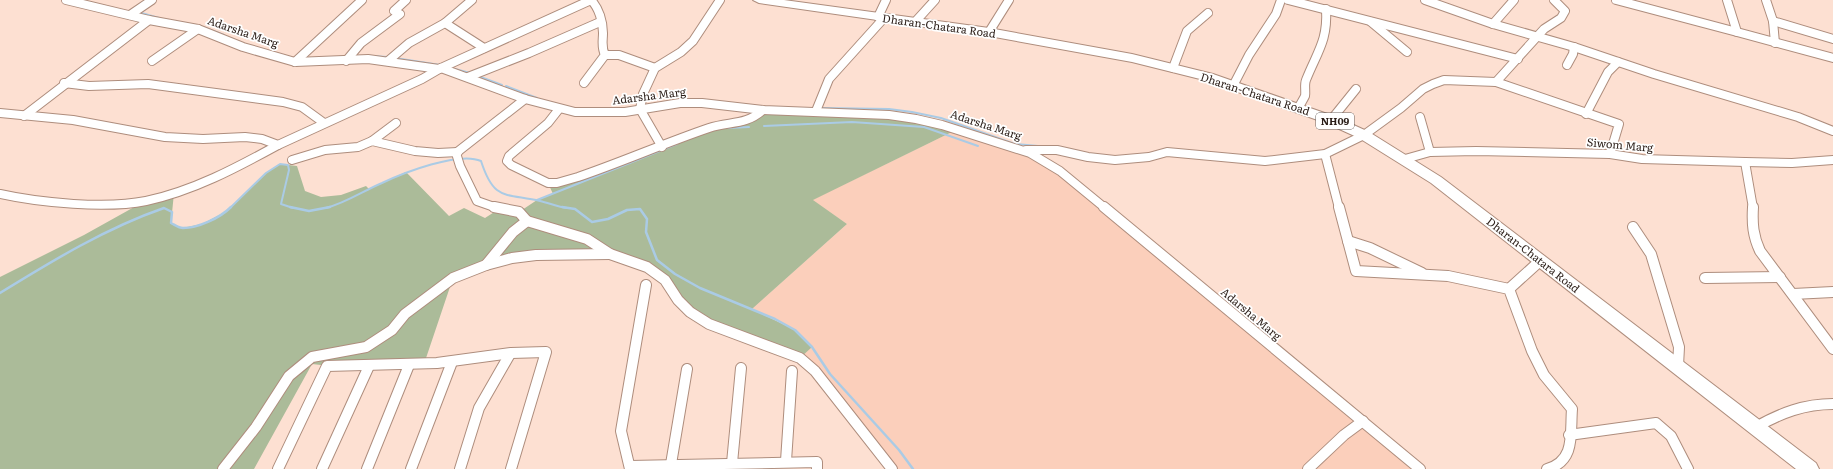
<svg xmlns="http://www.w3.org/2000/svg" width="1833" height="469" font-family="Literata,serif">
<style>
.built{fill:#fbcfbb}
.green{fill:#abbb99}
.lines{fill:none;stroke-linecap:round;stroke-linejoin:round}
.stream-far1{stroke:#aacbe5;stroke-width:2}
.stream{stroke:#aacbe5;stroke-width:2.5}
.street-far1-casing{stroke:#ae8d7d;stroke-width:10}
.street-casing{stroke:#ae8d7d;stroke-width:12}
.primary-casing{stroke:#ae8d7d;stroke-width:2}
.street-far1{stroke:#fff;stroke-width:8}
.street{stroke:#fff;stroke-width:10}
.primary{fill:#fff;fill-rule:evenodd}
.labels{text-anchor:middle;stroke-width:3.5;stroke-linejoin:round;paint-order:stroke}
.shield{fill:#fff;stroke:#69605c;stroke-width:1}
.shield-label{font-size:10px;font-weight:bold;fill:#291c16}
.street-label{font-size:11px;fill:#291c16;stroke:#fff}
</style>
<rect width="100%" height="100%" fill="#fde0d2"/>
<!-- built -->
<path class="built" d="M958 129 1045 161 1420 469H892L800 358 811 347 775 319 752 309 847 224 812 200Z"/>
<!-- green -->
<path class="green" d="M763 110 856 113 958 129 813 200 847 224 752 309 795 330 812 347 800 358 690 312 664 280 610 254 536 255 453 278 424 364 330 366 312 364 254 469H0V277L84 235 145 201 174 193 171 223 182 228 202 224 227 211 266 173 280 164 297 166 305 191 321 197 341 195 366 186 369 189 406 172 449 216 464 208 485 218 499 209 519 212 537 200 553 194 548 183H557Z"/>
<g class="lines">
<!-- stream-far1 -->
<g class="stream-far1">
<path d="M138 12 159 18"/>
<path d="M203 27 224 35"/>
<path d="M372 56 387 57"/>
<path d="M395 58 440 65"/>
<path d="M455 69 470 73"/>
<path d="M478 76 502 85"/>
<path d="M506 86 537 98"/>
<path d="M822 108 889 109 912 112 941 118 1015 144 1038 146"/>
<path d="M764 126 852 122 924 127 978 146"/>
<path d="M727 128 749 127"/>
<path d="M537 200 677 144"/>
<path d="M230 208 266 173 280 164 288 165 289 170 281 204 293 208"/>
<path d="M326 208C346 203 363 191 382 183 403 173 459 151 481 161 494 201 504 193 540 201 549 203 558 207 567 208"/>
</g>
<!-- stream -->
<g class="stream">
<path d="M290 207 309 211 330 207"/>
<path d="M562 207 575 209 592 222 608 219 627 210 640 209 647 219 646 232 657 260 675 274 700 288 775 319 795 330 812 347 830 374 899 450 913 469"/>
<path d="M0 293C52 261 106 228 164 208L172 212 171 223C175 225 179 228 183 228 198 228 220 218 231 207"/>
</g>
<!-- street-far1 casing -->
<g class="street-far1-casing">
<g id="street-far1">
<path d="M66 0 149 20 198 29 243 47 295 62 368 59 439 69"/>
<path d="M472 0 445 23 484 48"/>
<path d="M1288 0 1518 59"/>
<path d="M1425 0 1493 24 1574 47 1654 74 1798 117 1833 131"/>
<path d="M1616 0 1737 32"/>
<path d="M1727 0 1737 32 1833 58"/>
<path d="M1766 0 1773 21 1775 43"/>
<path d="M130 15 152 0"/>
<path d="M878 17 886 0"/>
<path d="M1773 21 1833 39"/>
<path d="M915 22 935 0"/>
<path d="M1371 22 1407 52"/>
<path d="M1493 24 1514 0"/>
<path d="M989 32 1009 0"/>
<path d="M605 55H619L655 68"/>
<path d="M152 61 198 29"/>
<path d="M346 61 361 43 400 14 394 11 406 0"/>
<path d="M388 61 409 43 445 23"/>
<path d="M295 62 362 0"/>
<path d="M1567 65 1573 54 1574 47"/>
<path d="M441 68 525 99 575 112H625L680 103H702L763 110 889 115 916 119 942 125 1030 153 1060 171 1105 208"/>
<path d="M1173 68 1187 31 1208 13"/>
<path d="M468 77 529 53 600 22"/>
<path d="M1496 82 1619 124 1610 154"/>
<path d="M64 83 89 86 148 84 283 102 302 107 324 123"/>
<path d="M1233 86 1249 55 1276 14 1281 0"/>
<path d="M1299 107C1301 103 1303 100 1305 96 1306 91 1304 85 1306 80 1317 52 1328 41 1326 9"/>
<path d="M559 109 548 123 509 156 507 161 511 165 548 183H557L578 177C622 162 665 143 709 128 730 121 745 126 763 110"/>
<path d="M816 111 829 79 884 18"/>
<path d="M0 113 73 120 165 137 203 139 245 137 262 139 278 145 422 79 441 68 591 0C599 8 603 22 603 33 603 41 601 47 605 55L584 83"/>
<path d="M1586 114 1608 72 1618 62"/>
<path d="M24 116 149 20"/>
<path d="M1420 117 1430 152"/>
<path d="M1331 120 1356 89"/>
<path d="M372 141 396 123"/>
<path d="M662 147 640 109 643 94 655 68 681 52 693 41 720 0"/>
<path d="M1026 150H1057L1088 157 1115 160 1149 157 1167 152 1265 161 1325 154 1364 135 1401 108 1423 89 1433 84 1444 80 1496 82 1544 29 1561 18 1565 11 1554 0"/>
<path d="M1325 154 1339 208"/>
<path d="M1405 159 1430 152 1476 151 1610 154 1642 159 1745 162 1792 163 1833 160"/>
<path d="M292 160 325 150 358 147 372 141 415 151 438 153 458 152"/>
<path d="M1745 162 1753 208"/>
<path d="M0 194C40 203 107 209 146 201 193 191 236 168 278 145"/>
<path d="M497 208 477 201 460 166 456 153 525 99"/>
</g>
</g>
<!-- street casing -->
<g class="street-casing">
<g id="street">
<path d="M494 207 519 212 527 221 587 239 610 254 647 267 665 280 678 300 690 312 709 324 800 358 815 371 892 469"/>
<path d="M1104 207 1420 469"/>
<path d="M1339 207 1356 271 1448 276 1509 289 1532 351 1544 375 1572 409C1570 433 1576 461 1547 469"/>
<path d="M1753 207C1752 224 1753 236 1760 251L1833 349"/>
<path d="M1633 227 1651 254 1679 347 1678 366"/>
<path d="M1348 241 1370 248 1422 273"/>
<path d="M486 265 513 232 527 221"/>
<path d="M1705 278 1780 277"/>
<path d="M1509 289 1541 260"/>
<path d="M1793 294 1833 292"/>
<path d="M1756 427C1781 413 1804 404 1833 404"/>
<path d="M1569 435 1656 423 1671 436 1688 469"/>
<path d="M786 461 792 371"/>
<path d="M732 463 741 368"/>
<path d="M671 464 687 369"/>
<path d="M630 466 817 462V469"/>
<path d="M223 469 256 427 289 376 312 357 366 347 392 330 405 314 453 278 486 265 512 258 536 255 610 254"/>
<path d="M278 469 327 366 437 363 511 353 546 352 511 469"/>
<path d="M322 469 369 366"/>
<path d="M367 469 409 365"/>
<path d="M411 469 452 362"/>
<path d="M460 469 479 408 510 354"/>
<path d="M630 469 621 431 646 285"/>
<path d="M1308 469 1344 435 1363 421"/>
</g>
</g>
<!-- primary casing -->
<g class="primary-casing">
<path id="primary" d="M753 0H784L989 28 1132 54 1213 74 1336 117 1369 132 1441 177 1816 463 1819 469H1796L1431 183 1359 138 1326 123 1204 80 1132 62 989 36 759 3Z"/>
</g>
<!-- street-far1 -->
<use href="#street-far1" class="street-far1"/>
<!-- street -->
<use href="#street" class="street"/>
<!-- primary -->
<use href="#primary" class="primary"/>
</g>
<g class="labels">
<!-- shield labels -->
<rect class="shield" x="1316" y="113" width="38" height="16" rx="3"/>
<g class="shield-label">
<text x="1335" y="125">NH09</text>
</g>
<!-- street labels -->
<g class="street-label">
<text transform="translate(939 26) rotate(8)" y="4">Dharan-Chatara Road</text>
<text transform="translate(243 32) rotate(19)" y="4">Adarsha Marg</text>
<text transform="translate(1255 94) rotate(18)" y="4">Dharan-Chatara Road</text>
<text transform="translate(649 96) rotate(-7)" y="4">Adarsha Marg</text>
<text transform="translate(986 125) rotate(18)" y="4">Adarsha Marg</text>
<text transform="translate(1620 145) rotate(5)" y="4">Siwom Marg</text>
<text transform="translate(1533 255) rotate(38)" y="4">Dharan-Chatara Road</text>
<text transform="translate(1251 314) rotate(40)" y="4">Adarsha Marg</text>
</g>
</g>
</svg>
